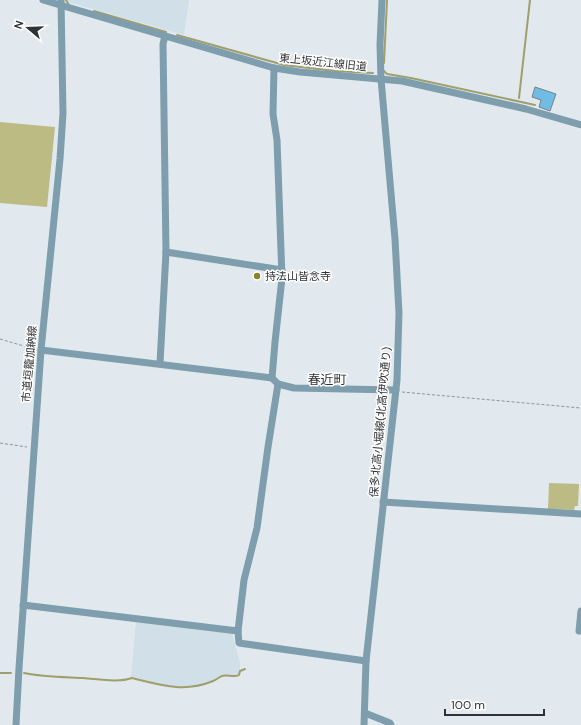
<svg xmlns="http://www.w3.org/2000/svg" width="581" height="725" font-family="'DM Sans','Noto Sans JP',sans-serif">
<style>
.built{fill:#d0dfe8}
.green{fill:#bdbb84}
.lines{fill:none;stroke-linecap:round;stroke-linejoin:round}
.stream{stroke:#a09f6c;stroke-width:2}
.building{fill:#6fbde4;stroke:#7a8185}
.path{stroke:#8e9497;stroke-width:1;stroke-dasharray:3 2;stroke-linecap:butt}
.minor{stroke:#7e9eae;stroke-width:7}
.poi-dot{fill:#88842d;stroke:#fff;stroke-width:1.5}
.labels{text-anchor:middle;stroke-width:3;stroke-linejoin:round;paint-order:stroke}
.street-label{font-size:11px;fill:#2f3234;stroke:#fff}
.poi-label{font-size:11px;fill:#2f3234;stroke:#fff;text-anchor:start}
.quarter-label{font-size:13px;fill:#2f3234;stroke:#fff}
</style>
<rect width="100%" height="100%" fill="#e1e9ee"/>
<!-- built -->
<g class="built">
<path d="M67 0H189L184 35 68 2Z"/>
<path d="M136 621 232 633 240 663V674L238 675H221L212 681 190 686 171 687 131 677Z"/>
</g>
<!-- green -->
<g class="green">
<path d="M0 122 55 127 47 207 0 203Z"/>
<path d="M549 483 579 484 578 506H575L574 510 548 509Z"/>
</g>
<g class="lines">
<!-- stream -->
<g class="stream">
<path d="M66 0 69 5"/>
<path d="M94 11 166 32"/>
<path d="M177 35 284 65 335 71 373 73"/>
<path d="M384 63 387 0"/>
<path d="M384 71 387 74 411 78 535 105"/>
<path d="M519 98 530 0"/>
<path d="M0 673H11"/>
<path d="M24 673C43 677 63 677 83 678 98 679 118 683 132 678 161 685 184 693 213 681 216 680 219 677 222 676 227 674 234 678 239 675L240 671 245 669"/>
</g>
</g>
<!-- building -->
<path class="building" d="M535 87 556 94 550 111 539 107 541 100 532 97Z"/>
<g class="lines">
<!-- path -->
<g class="path">
<path d="M0 339 34 349"/>
<path d="M402 392 581 408"/>
<path d="M0 443 27 447"/>
</g>
<!-- minor -->
<g class="minor">
<path d="M43 0 274 68 300 72 402 81 526 109 581 125"/>
<path d="M166 252 282 270"/>
<path d="M41 350 272 378 275 342 282 278 277 140 273 114 274 68"/>
<path d="M160 363 166 252 163 44 165 36"/>
<path d="M272 378 278 384 268 447 257 528 244 580 238 631 239 643 366 661"/>
<path d="M278 384 294 388 396 390"/>
<path d="M383 502 581 514"/>
<path d="M23 605 238 631"/>
<path d="M581 611 579 631H581"/>
<path d="M365 713 390 723 391 725"/>
<path d="M16 725 19 668 41 350 60 159 63 113 61 0"/>
<path d="M364 725 366 661 397 380 399 313 395 239 381 79 380 45 382 0"/>
</g>
</g>
<!-- markers -->
<circle class="poi-dot" cx="257" cy="276" r="4"/>
<g class="labels">
<!-- street labels -->
<g class="street-label">
<text transform="translate(323 62) rotate(6)" y="4">東上坂近江線旧道</text>
<text transform="translate(29 364) rotate(-85)" y="4">市道垣籠加納線</text>
<text transform="translate(380 422) rotate(-85)" y="4">保多北高小堀線(北高伊吹通り)</text>
</g>
<!-- poi labels -->
<g class="poi-label">
<text x="265" y="280">持法山皆念寺</text>
</g>
<!-- quarter labels -->
<g class="quarter-label">
<text x="327" y="384">春近町</text>
</g>
</g>
<!-- north arrow -->
<g transform="translate(28 28) rotate(289)" stroke="#ffffff" stroke-width="3" paint-order="stroke">
<path d="M0-3L7 15L0 10L-7 15Z" fill="#2f3234"/>
<text y="-6" font-size="11" font-weight="bold" text-anchor="middle" fill="#2f3234">N</text>
</g>
<!-- scale -->
<path d="M445 709v6h99v-6" fill="none" stroke="#2f3234" stroke-width="2"/>
<text x="451" y="709" font-size="12" fill="#2f3234" stroke="#ffffff" stroke-width="3" paint-order="stroke">100 m</text>
</svg>
